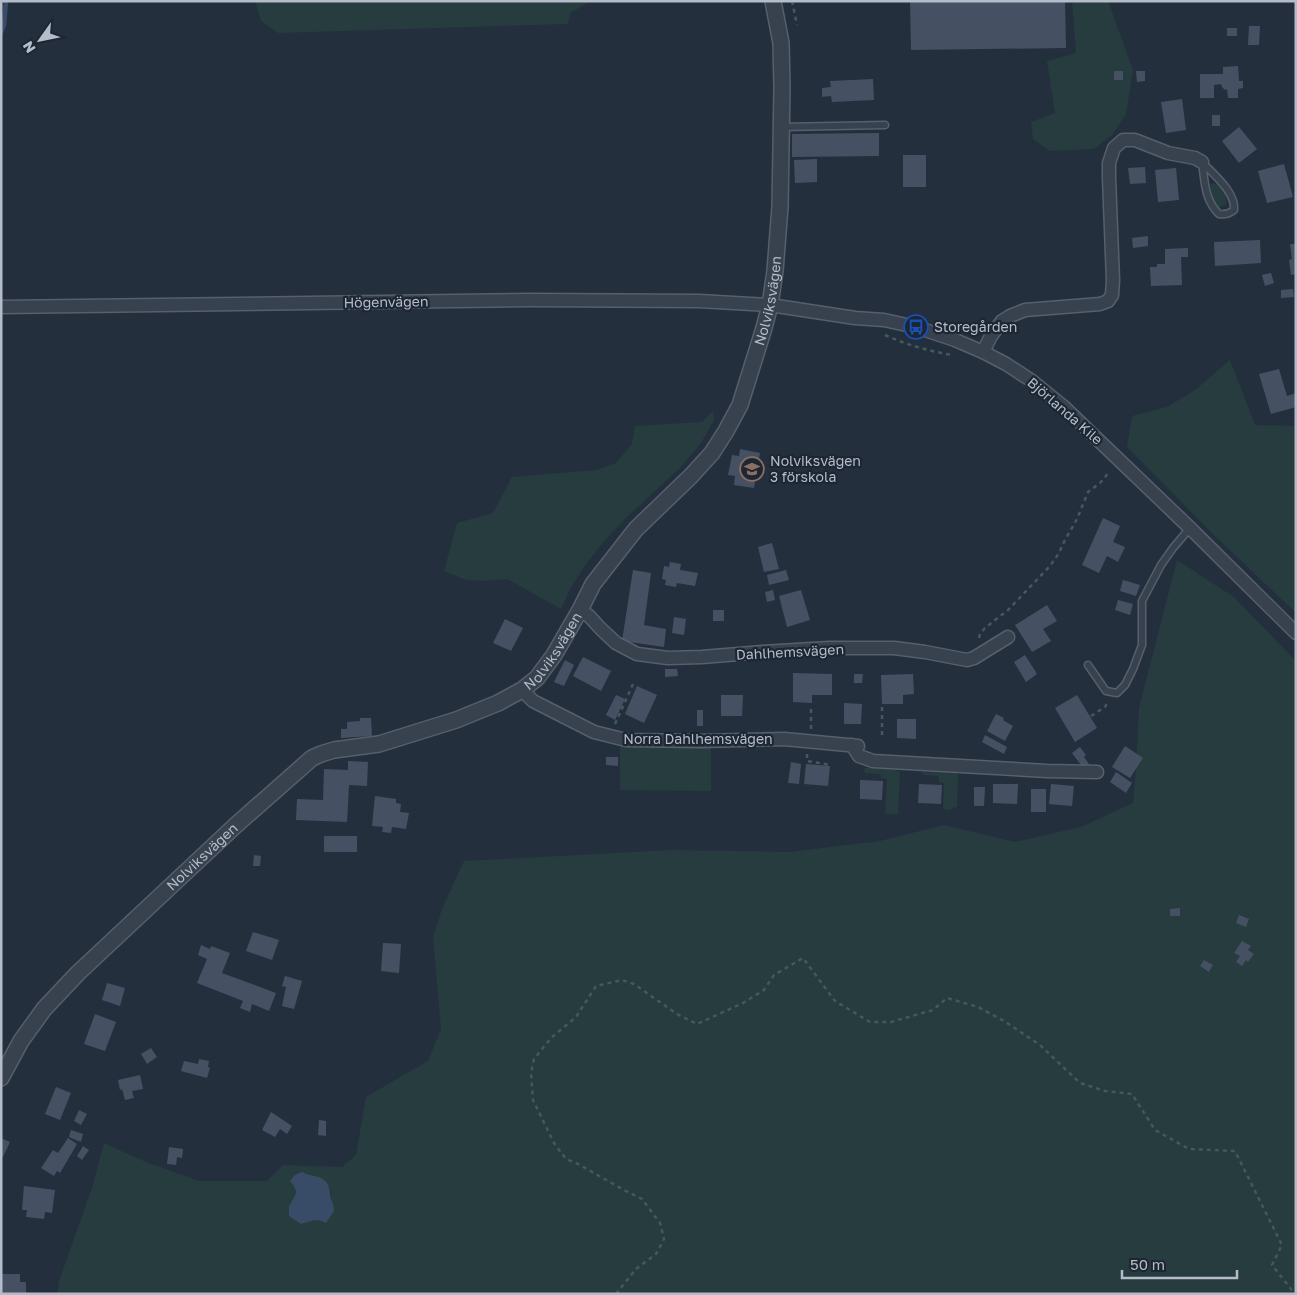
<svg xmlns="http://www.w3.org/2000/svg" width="1297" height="1295" font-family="'Golos Text',sans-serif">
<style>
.green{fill:#263c3f;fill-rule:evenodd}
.water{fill:#394c67}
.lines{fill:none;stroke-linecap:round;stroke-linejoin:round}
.stream{stroke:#394c67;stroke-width:4.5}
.building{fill:#455162}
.service-casing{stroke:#565f6c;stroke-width:9}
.minor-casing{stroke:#565f6c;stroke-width:15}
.tertiary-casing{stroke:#565f6c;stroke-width:18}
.path{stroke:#44595c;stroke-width:2.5;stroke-dasharray:4 4;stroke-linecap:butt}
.service{stroke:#38414e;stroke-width:6}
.minor{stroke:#38414e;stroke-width:12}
.tertiary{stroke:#38414e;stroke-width:15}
.labels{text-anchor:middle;stroke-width:4.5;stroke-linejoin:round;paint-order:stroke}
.street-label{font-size:14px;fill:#b4bcc9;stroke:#1d2633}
.poi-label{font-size:14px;fill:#b4bcc9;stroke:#1d2633;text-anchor:start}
</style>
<rect width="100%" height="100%" fill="#242f3e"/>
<!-- green -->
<g class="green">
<path d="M255 1H591L570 13 568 24 278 33 261 21Z"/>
<path d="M1072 1H1108L1133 70 1126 114 1113 134 1094 149 1050 151 1033 139 1031 122 1055 113 1047 61 1076 53Z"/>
<path d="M1213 183C1223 186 1227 194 1226 204L1223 206 1219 207C1211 201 1210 194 1210 185Z"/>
<path d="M1230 360 1255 425 1296 426V613L1214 535 1127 447 1132 416 1167 407 1195 390Z"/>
<path d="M713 411 714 420 701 443 681 467 629 515 604 541 584 567 570 589 561 609 507 579 485 581 466 580 444 571 457 523 493 513 512 477 597 470 616 463 632 444 635 426 702 422Z"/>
<path d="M1177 560 1234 597 1296 661V1294H57L59 1281 93 1185 104 1143 146 1162 199 1181H267L283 1165 342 1167 356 1155 366 1097 428 1061 441 1029 433 937 442 909 464 861 671 850 789 852 880 841 944 825 1015 842 1081 827 1133 803 1136 769 1139 708ZM308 1176H316L331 1190V1197L333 1204 319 1219H315L301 1224 289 1208 296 1195 295 1187Z"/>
<path d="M620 747 711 748V791L620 790Z"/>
<path d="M865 768C876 768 891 767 900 772L898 814H885L887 779 881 778V775L880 774 865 773 864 770Z"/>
<path d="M922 772 956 773 958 776 957 807 952 808 950 810 943 809 944 783 939 782V776L925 775 921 773Z"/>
</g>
<!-- water -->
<path class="water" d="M302 1172C309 1176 314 1175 321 1178 331 1183 329 1191 331 1199 333 1203 334 1206 334 1211L326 1223C315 1218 312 1221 301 1224L289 1216C289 1214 289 1209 289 1207 294 1195 301 1194 290 1181L295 1175Z"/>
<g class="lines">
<!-- stream -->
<path class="stream" d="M1 32 4 25 6 1"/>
</g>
<!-- building -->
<g class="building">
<path d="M910 1H1065L1066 48 911 50Z"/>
<path d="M1249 26H1260L1259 45H1248Z"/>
<rect x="1227" y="28" width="10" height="8"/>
<path d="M1238 66 1239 81H1243V88L1238 89V98H1228L1227 89 1225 90 1222 87 1221 84 1214 85V98H1200V74H1223V67Z"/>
<rect x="1114" y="71" width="9" height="9"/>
<path d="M1136 71H1145V81L1137 82Z"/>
<path d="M873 79 874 100 832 102 831 96 822 97V88L831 87 830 81Z"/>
<path d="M1182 99 1186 130 1166 133 1161 102Z"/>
<rect x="1212" y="115" width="8" height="11"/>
<path d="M1239 127 1257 149 1239 163 1222 141Z"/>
<path d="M879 133V156L792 157V134Z"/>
<rect x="903" y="155" width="23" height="32"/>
<path d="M817 159V182L795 183 794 160Z"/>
<path d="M1284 164 1293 197 1267 203 1258 171Z"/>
<path d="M1145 167 1146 183 1130 184 1128 168Z"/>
<path d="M1176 168 1179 200 1158 202 1155 170Z"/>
<path d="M1148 236V246L1133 248 1132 238Z"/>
<path d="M1260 240 1261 263 1215 266 1214 242Z"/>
<path d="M1290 244H1296V274L1291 275 1289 260 1292 259Z"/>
<path d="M1188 248V257H1181L1182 285 1151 286 1150 267H1157V264H1165V249Z"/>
<path d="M1271 273 1274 283 1265 286 1262 275Z"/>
<path d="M1293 289 1294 297 1281 298V290Z"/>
<path d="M1279 369 1287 396 1296 393V407L1271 414 1259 374Z"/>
<path d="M740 449 760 453 754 488 734 485 735 476 728 475 732 455 739 456Z"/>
<path d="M1103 518 1120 526 1113 542 1125 547 1118 562 1107 556 1099 573 1082 565Z"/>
<path d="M772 543 779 569 764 572 758 547Z"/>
<path d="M670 562 681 564 680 570 698 573 695 586 677 583 676 587 665 585 666 580 662 579 664 566 669 567Z"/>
<path d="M633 570 651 573 644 625 666 629 664 647 622 641Z"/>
<path d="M786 570 789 580 769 585 767 575Z"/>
<path d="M1123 580 1140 585 1136 596 1120 591Z"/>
<path d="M773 590 775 600 767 602 765 592Z"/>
<path d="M801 590 810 620 787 627 779 596Z"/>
<path d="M1118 600 1133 604 1130 615 1115 610Z"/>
<path d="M1047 605 1057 621 1043 629 1051 641 1032 652 1015 625Z"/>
<rect x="713" y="610" width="11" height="11"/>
<path d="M674 617 686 619 684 635 672 633Z"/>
<path d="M505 619 523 628 511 651 493 643Z"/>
<path d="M1025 655 1037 674 1026 682 1014 662Z"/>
<path d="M583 657 611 671 601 691 573 676Z"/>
<path d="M565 660 574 665 564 686 554 682Z"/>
<path d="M665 669H677L678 676 665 677Z"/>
<path d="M793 673 832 674V695H812V703L793 702Z"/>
<path d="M854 674H863L862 683H854Z"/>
<path d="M913 674 914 694 903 695V704H882L881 675Z"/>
<path d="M637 686 657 695 644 723 625 714Z"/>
<path d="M616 695 625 699 615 720 606 715Z"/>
<path d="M721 695H743L742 716H721Z"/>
<path d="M1077 695 1097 728 1075 742 1055 708Z"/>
<path d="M844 703 862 704 861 724H844Z"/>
<rect x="697" y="710" width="6" height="16"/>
<path d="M996 714 1004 718 1003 720 1013 726 1005 741 987 731Z"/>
<path d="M360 718H371L372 736 341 738V729H347V722L360 721Z"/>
<path d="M897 719H916V739L897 738Z"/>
<path d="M985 735 1007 747 1004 754 982 742Z"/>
<path d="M1125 746 1143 758 1130 778 1112 767Z"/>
<path d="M1080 747 1086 755 1084 757 1089 764 1087 765H1081L1072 753Z"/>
<path d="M606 757H618V766L606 765Z"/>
<path d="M348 761 368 762 367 786 349 785 347 822 296 820 297 799 323 800 324 769 348 770Z"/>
<path d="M791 762 801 764 799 784 788 783Z"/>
<path d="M806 764 830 766 828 786 804 784Z"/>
<path d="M1116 772 1132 783 1126 793 1110 782Z"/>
<path d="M860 780 883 781 882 800 860 799Z"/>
<path d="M919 784 942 785 941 804 918 803Z"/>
<path d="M993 784H1018L1017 804 993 803Z"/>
<path d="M1051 784 1074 786 1072 806 1049 804Z"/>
<path d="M974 787H985L984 806H974Z"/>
<rect x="1031" y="789" width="15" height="23"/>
<path d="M375 796 396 799V803L401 804 400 812 409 813 406 829 392 827 391 833 382 832 383 827 372 826Z"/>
<rect x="324" y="836" width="33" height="16"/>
<path d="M254 855 261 856 260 866H253Z"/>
<path d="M1180 908V916H1170V909Z"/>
<path d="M1239 915 1249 919 1246 927 1236 923Z"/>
<path d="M253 932 279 940 272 960 246 951Z"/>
<path d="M1242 941 1251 946 1248 950 1254 954 1248 962 1246 960 1242 966 1236 962 1240 956 1234 953Z"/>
<path d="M383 943 401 944 399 973 381 971Z"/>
<path d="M201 945 210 949 211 946 230 953 222 973 276 993 269 1011 252 1004 250 1012 240 1008 243 1001 197 983 207 959 198 955Z"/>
<path d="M1204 960 1213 965 1209 972 1200 966Z"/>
<path d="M285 976 302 981 294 1009 282 1006 286 987 282 986Z"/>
<path d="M107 983 125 988 120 1006 102 1000Z"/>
<path d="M95 1014 116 1022 105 1051 84 1044Z"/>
<path d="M151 1048 157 1057 147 1064 141 1054Z"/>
<path d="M199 1059 209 1061 208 1067 210 1068 207 1078 181 1071 184 1061 198 1064Z"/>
<path d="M140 1075 143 1089 132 1091 134 1098 125 1100 122 1089 120 1090 118 1080Z"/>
<path d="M56 1087 71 1093 60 1120 45 1114Z"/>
<path d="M79 1110 87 1114 81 1125 74 1121Z"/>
<path d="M271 1112 292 1126 287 1134 280 1129 275 1137 262 1130Z"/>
<path d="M319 1120 326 1121V1136L318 1135Z"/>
<path d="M71 1130 83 1134 81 1142 69 1137Z"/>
<path d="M1 1138 10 1142 3 1157 1 1156Z"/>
<path d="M68 1138 77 1144 60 1173 57 1171 54 1176 41 1168 53 1150 58 1153Z"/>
<path d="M83 1146 89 1150 82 1160 77 1156Z"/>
<path d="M169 1147 183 1149 182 1158 177 1157 176 1165 167 1164Z"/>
<path d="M24 1186 55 1190 52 1213 45 1212 44 1219 26 1217 27 1210H22Z"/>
<path d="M2 1274H20V1282H26V1294H1Z"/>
</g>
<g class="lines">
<!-- service casing -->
<g class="service-casing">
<g id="service">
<path d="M782 127 885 125"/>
<path d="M1202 162C1213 174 1236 192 1234 210 1229 214 1225 215 1219 214 1204 199 1205 182 1202 162Z"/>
<path d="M1088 665 1106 691 1117 693 1125 685 1133 669 1142 645V601L1161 565 1173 548 1190 528"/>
</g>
</g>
<!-- minor casing -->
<g class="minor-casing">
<g id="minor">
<path d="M1 307 531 300 699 301 770 305 855 318 884 320 916 327 955 340 983 352 1006 364 1032 381 1064 407 1093 435 1190 528 1296 633"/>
<path d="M983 352 991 336 1002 321 1010 316 1025 310 1100 304 1108 301 1112 295 1113 280 1109 178V163L1114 148 1123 140H1135L1168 153 1195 158 1202 162"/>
<path d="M580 610 589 616 601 629 616 643 637 654 668 658 702 657 763 652 829 648H894L925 652 967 660 974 658 1008 637"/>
<path d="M522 690 533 701 594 732 626 740 700 741 784 739 858 746"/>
<path d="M852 745 859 756 873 761 1047 771 1097 772"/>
</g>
</g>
<!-- tertiary casing -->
<g class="tertiary-casing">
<g id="tertiary">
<path id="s1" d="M1 1078 21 1041 44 1009 78 973 236 825 312 758 321 754 334 750 379 744 456 720 498 703 522 690 537 678 554 655 580 610 593 584 618 552 636 529 691 476 712 453 726 431 740 405 764 328 770 305 775 271 780 207 782 87 781 43 773 1"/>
</g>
</g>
<!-- path -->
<g class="path">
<path d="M792 1 797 25"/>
<path d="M885 335C907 345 929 351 952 355"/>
<path d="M979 638 980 634 985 628 1008 610 1050 566 1059 553 1064 542 1077 519 1088 492 1100 483 1110 471"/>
<path d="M882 707V738"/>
<path d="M1091 716 1105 707 1107 703"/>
<path d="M615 724 633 684"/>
<path d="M811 729V706"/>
<path d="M807 754V761L831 765"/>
<path d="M616 1294 636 1269 656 1254 664 1239 660 1223 642 1199 624 1190 578 1164 566 1159 554 1143 533 1100 531 1073 534 1059 551 1038 576 1017 596 986 622 980 634 984 677 1014 697 1024 743 1003 764 990 774 975 803 958 835 1001 870 1022H891L933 1010 947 998 978 1007 1004 1021 1040 1045 1080 1083 1105 1091 1132 1094 1155 1130 1189 1149 1235 1151 1282 1245 1272 1265 1295 1294"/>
</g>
<!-- service -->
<use href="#service" class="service"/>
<!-- minor -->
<use href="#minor" class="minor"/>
<!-- tertiary -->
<use href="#tertiary" class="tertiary"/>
</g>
<!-- icons -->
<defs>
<g id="bus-ring" transform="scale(1.25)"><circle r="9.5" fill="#1d2633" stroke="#1a4fb4" stroke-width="1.5"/><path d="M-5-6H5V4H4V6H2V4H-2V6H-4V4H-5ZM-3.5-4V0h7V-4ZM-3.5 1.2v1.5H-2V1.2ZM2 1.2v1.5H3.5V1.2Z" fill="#1a4fb4"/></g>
<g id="school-ring" transform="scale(1.25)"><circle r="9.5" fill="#1d2633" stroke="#8d6e63" stroke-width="1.5"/><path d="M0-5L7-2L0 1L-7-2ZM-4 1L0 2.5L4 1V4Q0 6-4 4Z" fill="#8d6e63"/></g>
</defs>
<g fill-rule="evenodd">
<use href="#bus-ring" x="916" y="327"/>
<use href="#school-ring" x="752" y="469"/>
</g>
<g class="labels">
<!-- street labels -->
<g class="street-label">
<text dy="5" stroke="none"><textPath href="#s1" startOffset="1141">Nolviksvägen</textPath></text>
<text transform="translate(386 302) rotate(-1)" y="5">Högenvägen</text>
<text transform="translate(1065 411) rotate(41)" y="5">Björlanda Kile</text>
<text dy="5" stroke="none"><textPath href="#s1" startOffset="721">Nolviksvägen</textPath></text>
<text transform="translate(790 652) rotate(-3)" y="5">Dahlhemsvägen</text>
<text x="698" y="744">Norra Dahlhemsvägen</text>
<text dy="5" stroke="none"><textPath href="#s1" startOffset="301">Nolviksvägen</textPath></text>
</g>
<!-- poi labels -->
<g class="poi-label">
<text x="934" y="332">Storegården</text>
<text x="770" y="466">Nolviksvägen<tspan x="770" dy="16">3 förskola</tspan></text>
</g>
</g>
<!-- border -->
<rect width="1297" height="1295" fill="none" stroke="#b4bcc9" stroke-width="5"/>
<!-- north arrow -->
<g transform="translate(40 40) rotate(237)" stroke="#1d2633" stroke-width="4" paint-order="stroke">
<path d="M0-4L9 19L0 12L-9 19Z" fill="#b4bcc9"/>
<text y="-8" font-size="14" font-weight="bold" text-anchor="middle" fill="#b4bcc9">N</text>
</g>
<!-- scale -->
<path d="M1122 1270v8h115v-8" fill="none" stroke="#b4bcc9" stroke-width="2.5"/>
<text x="1130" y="1270" font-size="15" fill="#b4bcc9" stroke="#1d2633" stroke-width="4" paint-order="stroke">50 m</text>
</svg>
